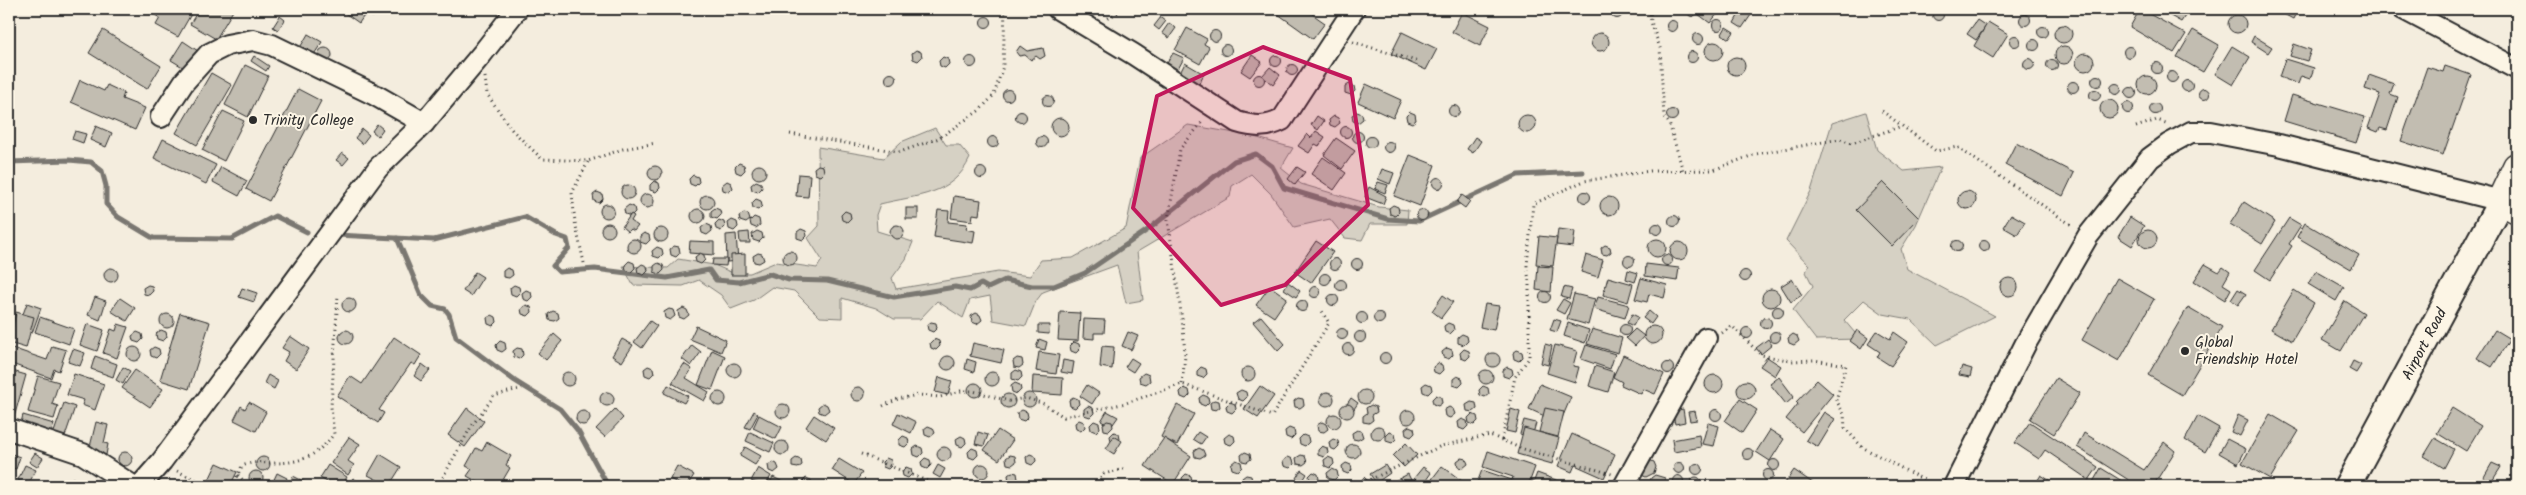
<svg xmlns="http://www.w3.org/2000/svg" width="2526" height="495" font-family="Kalam,sans-serif">
<style>
.green{fill:#d6d1c4;stroke:#807e78}
.lines{fill:none;stroke-linecap:round;stroke-linejoin:round}
.stream{stroke:#7a7771;stroke-width:5}
.building{fill:#c2bdb1;stroke:#2b2b2b}
.minor-casing{stroke:#2b2b2b;stroke-width:24}
.tertiary-casing{stroke:#2b2b2b;stroke-width:29}
.primary-casing{stroke:#2b2b2b;stroke-width:31}
.path{stroke:#2b2b2b;stroke-width:3;stroke-dasharray:1 4;stroke-linecap:butt}
.minor{stroke:#fcf5e5;stroke-width:20}
.tertiary{stroke:#fcf5e5;stroke-width:25}
.primary{stroke:#fcf5e5;stroke-width:28}
.marked{fill:#c2185b;fill-opacity:0.2;stroke:#c2185b;stroke-width:4;stroke-linejoin:round}
.poi-dot{fill:#2b2b2b;stroke:#fcf5e5;stroke-width:2}
.labels{text-anchor:middle;stroke-width:4;stroke-linejoin:round;paint-order:stroke}
.poi-label{font-size:15px;fill:#2b2b2b;stroke:#fcf5e5;text-anchor:start}
.street-label{font-size:15px;fill:#2b2b2b;stroke:#fcf5e5}
</style>
<rect width="100%" height="100%" fill="#f4edde"/>
<filter id="ink" filterUnits="userSpaceOnUse"><feTurbulence type="fractalNoise" baseFrequency=".02" numOctaves="2"/><feDisplacementMap in="SourceGraphic" scale="10" xChannelSelector="R" yChannelSelector="G"/><feConvolveMatrix kernelMatrix="1 2 1 2 8 2 1 2 1" color-interpolation-filters="sRGB"/></filter>
<g filter="url(#ink)">
<!-- green -->
<g class="green">
<path d="M1866 112 1877 150 1904 171 1941 167 1916 225 1901 249 1907 269 1995 316 1937 345 1910 319 1883 314 1864 300 1844 320 1860 339 1816 340 1793 310 1813 286 1806 272 1809 265 1786 241 1811 191 1832 123Z"/>
<path d="M1188 125 1247 135 1293 148 1281 168 1301 184 1379 207 1408 210 1407 224H1370L1362 240 1345 238 1330 219 1294 227 1271 194 1251 174 1232 186 1230 197 1137 252 1143 300 1126 303 1117 265 1043 292 1036 301 1026 326 993 320 990 296 970 300 963 318 937 301 920 319H894L876 308 842 298V318L820 317 794 291 772 287 754 300 731 309 721 295 699 280 683 286 633 285 623 266 668 268 678 259 714 265 733 273H750L776 262 817 268 822 260 808 238 819 226 818 147 884 158 901 142 935 128 946 145H959L970 158C953 196 916 195 880 204L876 215 877 231 913 242 906 259 892 278 896 289 998 272 1030 276 1041 260 1073 258 1126 228 1140 158Z"/>
</g>
<g class="lines">
<!-- stream -->
<g class="stream">
<path d="M9 162 69 160 91 162 102 171 106 186V204L118 217 153 238 232 239 275 216 307 232"/>
<path d="M337 235 434 240 525 217 556 235 567 239 569 248 553 266 559 272 595 269 667 278 709 270 716 280 739 282 770 274 789 280 827 281 894 297 955 287 970 290 981 284 988 288 1005 280 1032 286H1054L1085 273 1149 229 1234 161 1256 154 1272 166 1284 188 1388 219 1419 221 1518 175 1583 172"/>
<path d="M397 238 421 295 432 306 445 309 449 314 456 337 515 381 560 409 578 431 608 486"/>
</g>
</g>
<!-- building -->
<g class="building">
<circle cx="1692" cy="12" r="4.5"/>
<circle cx="1617" cy="13" r="5.5"/>
<path d="M152 9H194L178 37 156 25 160 18 150 12Z"/>
<path d="M199 9H234L216 39 190 24Z"/>
<path d="M339 9H379L373 17 366 13 359 23Z"/>
<path d="M1271 9H1305L1325 23 1313 39Z"/>
<path d="M1703 9H1712L1718 13 1710 23 1698 14Z"/>
<path d="M1742 9 1751 15 1742 28 1734 23Z"/>
<path d="M2140 9 2186 34 2174 53 2130 27Z"/>
<path d="M2158 9H2187L2189 10 2181 22Z"/>
<path d="M2279 9H2298L2293 19 2278 11Z"/>
<circle cx="1938" cy="15" r="5.5"/>
<path d="M1462 12 1490 26 1480 46 1452 32Z"/>
<circle cx="2025" cy="20" r="5.5"/>
<circle cx="2237" cy="24" r="9"/>
<path d="M280 16 285 20 278 30 273 27Z"/>
<circle cx="986" cy="22" r="5.5"/>
<path d="M1161 17 1166 21 1159 30 1154 26Z"/>
<circle cx="1718" cy="25" r="5.5"/>
<path d="M1977 20 1986 26 1976 40 1967 34Z"/>
<circle cx="1672" cy="26" r="5.5"/>
<path d="M1988 22 2008 34 1993 58 1974 46Z"/>
<path d="M1169 23 1176 28 1169 38 1162 33Z"/>
<circle cx="2063" cy="34" r="9"/>
<circle cx="2043" cy="32" r="5.5"/>
<path d="M1726 27 1734 32 1729 39 1722 34Z"/>
<path d="M1187 28 1207 39 1204 44 1209 47 1200 64 1175 50Z"/>
<path d="M103 30 161 66 147 89 89 53Z"/>
<path d="M2193 30 2219 45 2203 72 2177 57Z"/>
<circle cx="1215" cy="36" r="5.5"/>
<path d="M1402 32 1437 49 1426 70 1391 54Z"/>
<circle cx="1600" cy="42" r="9"/>
<circle cx="1698" cy="39" r="5.5"/>
<path d="M308 34 322 42 311 59 298 51Z"/>
<circle cx="2015" cy="41" r="5.5"/>
<path d="M2254 36 2272 47 2268 53 2251 42Z"/>
<circle cx="2034" cy="45" r="5.5"/>
<path d="M183 41 198 51 186 69 171 60Z"/>
<circle cx="1714" cy="51" r="9"/>
<path d="M2294 44 2311 50 2307 61 2290 56Z"/>
<circle cx="1226" cy="50" r="5.5"/>
<circle cx="2064" cy="55" r="9"/>
<path d="M1020 46 1027 51 1043 48 1045 56 1040 59 1036 56 1031 60 1025 55 1019 56 1016 52Z"/>
<path d="M2232 46 2250 57 2233 85 2215 74Z"/>
<circle cx="2129" cy="52" r="5.5"/>
<circle cx="325" cy="55" r="7"/>
<path d="M916 50 921 52 922 57 918 61 913 59 912 53Z"/>
<circle cx="1692" cy="57" r="5.5"/>
<circle cx="2085" cy="62" r="9"/>
<path d="M1173 53 1184 58 1177 71 1166 65Z"/>
<path d="M1252 55 1262 62 1250 77 1241 71Z"/>
<circle cx="1276" cy="61" r="5.5"/>
<path d="M254 56 269 66 266 71 251 61Z"/>
<circle cx="971" cy="62" r="5.5"/>
<circle cx="1736" cy="66" r="9"/>
<path d="M943 57 948 59 949 64 945 68 940 66 939 61Z"/>
<circle cx="2029" cy="64" r="5.5"/>
<path d="M2285 59 2314 68 2310 79 2301 76 2298 84 2279 77Z"/>
<circle cx="2052" cy="65" r="5.5"/>
<circle cx="2157" cy="68" r="5.5"/>
<path d="M1185 63 1204 74 1198 85 1179 75Z"/>
<circle cx="1292" cy="70" r="5.5"/>
<path d="M245 65 268 76 248 117 225 105Z"/>
<path d="M2445 66 2471 75 2443 155 2401 141 2427 67 2443 72Z"/>
<path d="M1270 67 1280 75 1273 85 1262 76Z"/>
<circle cx="2172" cy="77" r="5.5"/>
<path d="M211 73 232 85 197 145 176 133Z"/>
<circle cx="891" cy="79" r="5.5"/>
<circle cx="1259" cy="80" r="5.5"/>
<path d="M2369 75 2394 84 2390 94 2398 97 2387 130 2380 128 2378 132 2368 128 2380 94 2365 89Z"/>
<circle cx="2097" cy="81" r="5.5"/>
<circle cx="2147" cy="85" r="9"/>
<path d="M80 80 104 91 107 85 124 93 122 99 145 108 135 130 71 102Z"/>
<circle cx="2187" cy="86" r="5.5"/>
<circle cx="2073" cy="87" r="5.5"/>
<circle cx="2116" cy="89" r="5.5"/>
<path d="M1349 84 1354 86 1355 91 1351 95 1345 93V87Z"/>
<path d="M1366 84 1401 100 1393 118 1358 102Z"/>
<circle cx="2131" cy="93" r="5.5"/>
<circle cx="2204" cy="94" r="5.5"/>
<path d="M298 89 321 101 269 201 246 189Z"/>
<circle cx="1008" cy="95" r="5.5"/>
<circle cx="2095" cy="95" r="5.5"/>
<path d="M2292 95 2365 117 2356 143 2284 121Z"/>
<circle cx="1048" cy="101" r="5.5"/>
<circle cx="2109" cy="109" r="9"/>
<circle cx="2128" cy="108" r="5.5"/>
<circle cx="2155" cy="109" r="5.5"/>
<circle cx="1454" cy="111" r="5.5"/>
<circle cx="1672" cy="115" r="5.5"/>
<path d="M223 111 244 121 224 161 202 150Z"/>
<circle cx="1021" cy="117" r="5.5"/>
<path d="M1357 112 1362 114 1363 119 1358 123 1353 121 1352 115Z"/>
<path d="M1410 112 1415 114 1416 120 1412 123 1407 121 1406 116Z"/>
<circle cx="1527" cy="124" r="9"/>
<path d="M1317 116 1324 121 1318 130 1311 125Z"/>
<path d="M1334 116 1338 118 1340 123 1335 127 1330 125 1329 120Z"/>
<circle cx="1060" cy="127" r="9"/>
<path d="M377 124 383 129 378 136 372 131Z"/>
<path d="M96 126 112 133 106 147 90 140Z"/>
<circle cx="1346" cy="132" r="5.5"/>
<path d="M362 129 369 135 362 144 355 138Z"/>
<path d="M75 131 86 134 83 143 72 139Z"/>
<path d="M1316 131 1325 137 1319 146 1315 144 1309 153 1298 146 1307 134 1311 138Z"/>
<circle cx="1358" cy="137" r="5.5"/>
<circle cx="993" cy="142" r="5.5"/>
<circle cx="1042" cy="142" r="5.5"/>
<circle cx="1371" cy="142" r="5.5"/>
<path d="M1475 137 1481 141 1473 153 1467 149Z"/>
<path d="M1336 138 1355 151 1342 169 1324 155Z"/>
<path d="M163 139 216 165 206 184 154 158Z"/>
<circle cx="1389" cy="147" r="5.5"/>
<path d="M2016 143 2074 173 2063 196 2005 165Z"/>
<path d="M342 153 349 158 343 165 336 160Z"/>
<path d="M1410 155 1435 165 1420 206 1394 196Z"/>
<path d="M1323 157 1346 173 1334 190 1311 174Z"/>
<path d="M739 163 744 165 745 170 741 174 736 172 735 167Z"/>
<circle cx="759" cy="172" r="7"/>
<path d="M818 165 823 166 824 172 820 176 815 174 814 168Z"/>
<circle cx="655" cy="173" r="7"/>
<path d="M221 167 247 181 239 196 213 182Z"/>
<path d="M1297 167 1305 172 1295 185 1288 179Z"/>
<circle cx="981" cy="173" r="5.5"/>
<path d="M1382 169 1394 173 1390 184 1378 179Z"/>
<path d="M798 174 810 175 808 197 796 196Z"/>
<path d="M693 175 698 177 699 182 695 186 690 184 689 179Z"/>
<circle cx="1438" cy="183" r="5.5"/>
<path d="M654 181 659 183 660 188 656 192 650 190V185Z"/>
<path d="M727 181 731 183 733 188 729 192 723 190 722 185Z"/>
<path d="M756 181 761 183 762 188 758 192 752 190 751 185Z"/>
<path d="M1378 182 1388 185 1385 193 1375 189Z"/>
<path d="M1883 182 1919 218 1892 246 1856 210Z"/>
<circle cx="628" cy="192" r="7"/>
<path d="M1369 187 1386 196 1383 204 1365 197Z"/>
<circle cx="1967" cy="200" r="9"/>
<circle cx="1585" cy="197" r="5.5"/>
<path d="M597 192 602 194 603 199 599 203 594 201 593 195Z"/>
<circle cx="647" cy="201" r="7"/>
<circle cx="707" cy="202" r="7"/>
<path d="M1462 195 1470 201 1465 208 1457 202Z"/>
<path d="M954 196 981 200 979 215 973 214 972 221 951 218Z"/>
<circle cx="1609" cy="206" r="9"/>
<path d="M756 199 761 201 762 206 758 210 753 208 752 203Z"/>
<path d="M2244 202 2275 222 2262 244 2230 224Z"/>
<circle cx="607" cy="211" r="7"/>
<path d="M629 205 634 207 635 212 631 216 625 214 624 209Z"/>
<path d="M1393 205 1398 207 1399 212 1395 216 1390 214 1389 208Z"/>
<path d="M715 208 720 210 721 215 717 219 711 217V211Z"/>
<rect x="906" y="208" width="12" height="11"/>
<circle cx="698" cy="216" r="7"/>
<circle cx="1422" cy="215" r="5.5"/>
<path d="M938 210 949 211 948 222 967 224 966 229 975 231 973 243 934 237Z"/>
<path d="M845 211 850 213 851 218 847 222 842 220 841 215Z"/>
<path d="M744 213 748 214 750 220 746 223 740 221 739 216Z"/>
<path d="M631 214 634 216 631 221 638 226 634 231 631 229 628 232 622 227Z"/>
<path d="M2011 214 2025 222 2017 235 2003 227Z"/>
<circle cx="1674" cy="221" r="5.5"/>
<path d="M754 217 759 219 760 225 756 228 751 226 750 221Z"/>
<path d="M2130 217 2144 226 2132 246 2118 237Z"/>
<path d="M2289 218 2301 225 2289 244 2292 246 2270 280 2255 270Z"/>
<path d="M719 220 724 222 725 227 721 231 716 229 715 224Z"/>
<path d="M732 220 737 222 738 227 734 231 729 229 728 223Z"/>
<circle cx="608" cy="230" r="7"/>
<path d="M2305 223 2359 255 2351 269 2297 237Z"/>
<circle cx="1657" cy="229" r="5.5"/>
<path d="M706 224 711 226 712 231 707 235 702 233 701 228Z"/>
<circle cx="897" cy="232" r="7"/>
<circle cx="661" cy="235" r="7"/>
<path d="M801 229 806 231 807 236 803 240 797 238V232Z"/>
<path d="M1558 229 1575 231 1573 247 1556 245Z"/>
<circle cx="2148" cy="239" r="9"/>
<path d="M757 231 762 233 763 238 759 242 753 240 752 234Z"/>
<path d="M749 232 750 243H740L739 233Z"/>
<path d="M644 233 649 235 650 240 646 244 640 242V236Z"/>
<path d="M736 234 738 261 727 262 726 235Z"/>
<path d="M1539 236 1557 238 1553 266 1536 264Z"/>
<circle cx="634" cy="246" r="7"/>
<circle cx="1657" cy="248" r="9"/>
<circle cx="1957" cy="246" r="5.5"/>
<circle cx="1984" cy="246" r="5.5"/>
<path d="M690 241 714 242V255L689 253Z"/>
<path d="M1316 241 1333 252 1311 283 1295 272Z"/>
<circle cx="1679" cy="251" r="9"/>
<path d="M1605 245 1610 247 1611 252 1607 255 1602 254 1601 248Z"/>
<path d="M674 246 679 247 680 253 676 257 671 255 670 249Z"/>
<path d="M657 247 662 249 663 254 659 258 653 256 652 251Z"/>
<circle cx="790" cy="258" r="7"/>
<path d="M700 253 704 255 705 260 701 264 696 262 695 257Z"/>
<path d="M758 253 762 254 764 260 759 263 754 262 753 256Z"/>
<path d="M745 254V275H731V255Z"/>
<circle cx="1667" cy="260" r="5.5"/>
<path d="M1586 255 1603 260 1598 277 1581 272Z"/>
<circle cx="1629" cy="261" r="5.5"/>
<circle cx="1335" cy="264" r="5.5"/>
<circle cx="1357" cy="264" r="5.5"/>
<path d="M713 259H727L726 266 712 265Z"/>
<path d="M629 261 634 263 635 268 631 272 626 270 625 265Z"/>
<path d="M658 263 663 265 664 270 660 274 654 272V266Z"/>
<path d="M642 264 647 266 648 271 644 275 638 273 637 268Z"/>
<path d="M1646 264 1679 268 1677 281 1645 276Z"/>
<path d="M2205 264 2219 272 2223 267 2230 272 2223 284 2231 289 2225 300 2194 281Z"/>
<path d="M1538 266 1553 267 1551 292 1536 290Z"/>
<circle cx="111" cy="275" r="7"/>
<path d="M507 268 512 270 513 275 509 278 503 277V271Z"/>
<path d="M1628 270 1638 273 1635 282 1626 279Z"/>
<circle cx="1745" cy="276" r="5.5"/>
<path d="M2316 271 2344 287 2336 301 2308 284Z"/>
<path d="M475 272 483 277 471 296 463 291Z"/>
<circle cx="1325" cy="279" r="5.5"/>
<path d="M1608 277 1633 284 1628 302 1603 295Z"/>
<circle cx="2009" cy="287" r="9"/>
<path d="M1641 278 1667 285 1664 298 1649 294 1647 302 1635 299Z"/>
<path d="M2117 278 2154 299 2119 361 2082 340Z"/>
<path d="M1792 279 1802 295 1791 302 1781 286Z"/>
<circle cx="1341" cy="285" r="5.5"/>
<path d="M1288 282 1300 291 1296 297 1284 289Z"/>
<path d="M148 285 152 286 153 291 149 295 144 294 143 288Z"/>
<path d="M514 285 519 287 520 292 516 296 511 294 510 288Z"/>
<path d="M1270 286 1287 298 1274 317 1256 305Z"/>
<circle cx="1315" cy="292" r="5.5"/>
<path d="M1564 287 1572 289 1569 299 1561 297Z"/>
<path d="M242 288 257 293 254 302 239 297Z"/>
<path d="M2238 289 2246 294 2238 305 2231 300Z"/>
<circle cx="1771" cy="298" r="9"/>
<path d="M526 290 531 292 532 297 528 301 523 299 522 293Z"/>
<path d="M2294 290 2314 303 2292 341 2271 329Z"/>
<circle cx="1545" cy="297" r="5.5"/>
<path d="M1574 294 1595 299 1588 325 1567 319Z"/>
<circle cx="1333" cy="300" r="5.5"/>
<path d="M1443 295 1453 302 1441 318 1432 311Z"/>
<path d="M95 297 106 301 100 320 88 315Z"/>
<path d="M1598 297 1629 305 1625 318 1594 309Z"/>
<circle cx="349" cy="305" r="7"/>
<path d="M120 298 135 308 127 321 111 311Z"/>
<path d="M1563 299 1570 303 1564 314 1556 310Z"/>
<circle cx="1302" cy="306" r="5.5"/>
<path d="M2345 301 2364 313 2341 351 2322 340Z"/>
<path d="M27 303 41 308 32 333 18 328Z"/>
<path d="M1485 304 1499 306 1494 330 1480 327Z"/>
<path d="M526 305 531 307 532 312 528 316 522 314 521 309Z"/>
<circle cx="1778" cy="312" r="5.5"/>
<path d="M2188 307 2222 327 2182 395 2148 375Z"/>
<path d="M683 308 687 310 689 315 684 319 679 317 678 311Z"/>
<path d="M669 309 673 310 675 316 670 320 665 318 664 312Z"/>
<path d="M553 311 558 313 559 318 555 321 549 320 548 314Z"/>
<path d="M1649 311 1656 317 1651 324 1643 318Z"/>
<path d="M16 312 34 317 26 348 9 343Z"/>
<path d="M1060 312 1080 313 1078 341 1058 340Z"/>
<circle cx="1362" cy="318" r="5.5"/>
<circle cx="1379" cy="318" r="5.5"/>
<path d="M180 313 210 322 189 389 160 380Z"/>
<path d="M976 313 980 315 982 320 977 324 972 322 971 316Z"/>
<circle cx="167" cy="321" r="7"/>
<path d="M1632 314 1638 317 1633 326 1627 323Z"/>
<path d="M492 315 496 317 497 322 493 326 488 324 487 318Z"/>
<path d="M1261 316 1285 344 1278 351 1253 322Z"/>
<path d="M40 317 74 329 69 344 35 332Z"/>
<circle cx="1766" cy="323" r="5.5"/>
<path d="M1084 319 1105 320 1104 333H1094V339L1083 338Z"/>
<path d="M1554 319 1561 321 1557 332 1550 330Z"/>
<path d="M650 321 657 326 642 348 634 342Z"/>
<path d="M931 322 936 323 937 328 933 332 928 330 927 325Z"/>
<path d="M1448 323 1453 325 1454 330 1450 334 1445 332 1444 326Z"/>
<path d="M1568 323 1589 330 1585 343 1564 336Z"/>
<path d="M87 324 104 330 97 351 80 345Z"/>
<path d="M118 324 128 327 117 358 103 353 111 329 116 331Z"/>
<circle cx="1625" cy="330" r="5.5"/>
<path d="M1038 325H1050L1049 334 1038 333Z"/>
<circle cx="1653" cy="335" r="9"/>
<path d="M696 326 726 340 721 352 690 339Z"/>
<circle cx="1747" cy="333" r="5.5"/>
<circle cx="1342" cy="334" r="5.5"/>
<path d="M1592 329 1622 338 1618 353 1587 344Z"/>
<path d="M1635 329 1644 336 1635 346 1626 338Z"/>
<circle cx="346" cy="337" r="7"/>
<path d="M161 330 166 332 167 337 163 341 157 339 156 334Z"/>
<path d="M1857 330 1868 338 1861 349 1850 341Z"/>
<path d="M2495 330 2510 339 2492 367 2477 358Z"/>
<path d="M1877 331 1890 339 1894 332 1908 342 1891 366 1877 357 1880 352 1868 344Z"/>
<circle cx="1775" cy="337" r="5.5"/>
<circle cx="1360" cy="337" r="5.5"/>
<path d="M137 332 142 334 143 339 139 343 133 341 132 336Z"/>
<path d="M1128 332 1138 336 1131 350 1122 346Z"/>
<path d="M554 334 562 341 546 360 538 353Z"/>
<path d="M1462 334 1467 336 1468 341 1464 345 1458 343V337Z"/>
<path d="M1793 334 1797 336 1799 341 1794 345 1789 343 1788 338Z"/>
<path d="M290 336 309 349 296 369 284 361 289 352 282 348Z"/>
<path d="M394 337 421 355 415 365 411 363 379 410 384 413 378 423 337 396 350 376 362 384Z"/>
<path d="M622 339 633 345 622 362 612 356Z"/>
<path d="M934 339 939 341 940 346 936 350 931 348 930 343Z"/>
<path d="M1039 339 1047 342 1045 350 1036 348Z"/>
<path d="M1768 339 1772 345 1761 354 1756 348Z"/>
<path d="M500 341 505 343 506 349 502 352 497 350 496 345Z"/>
<path d="M1074 342 1079 344 1080 349 1076 353 1071 351 1070 346Z"/>
<path d="M973 343 1004 350 1001 363 970 356Z"/>
<circle cx="1348" cy="349" r="5.5"/>
<path d="M1545 344 1552 346 1548 365 1541 363Z"/>
<path d="M692 345 701 352 691 366 682 359Z"/>
<path d="M1555 345 1577 351 1573 366 1579 367 1575 382 1547 373Z"/>
<path d="M1586 345 1615 354 1610 369 1581 359Z"/>
<path d="M52 346 66 350 59 371 54 369 51 378 9 363V347L47 360Z"/>
<path d="M1102 346 1114 347 1112 369 1100 367Z"/>
<circle cx="134" cy="354" r="7"/>
<path d="M154 347 159 349 160 354 156 358 151 356 150 350Z"/>
<path d="M517 348 522 349 523 355 519 359 514 357 513 351Z"/>
<path d="M1447 348 1452 350 1453 355 1449 359 1443 357 1442 352Z"/>
<path d="M73 349 85 353 80 366 68 362Z"/>
<path d="M1464 349 1469 351 1470 356 1466 360 1461 358 1460 353Z"/>
<path d="M712 350 725 356 712 390 698 385Z"/>
<path d="M1517 350 1522 352 1523 357 1519 361 1514 359 1513 353Z"/>
<path d="M1039 352 1059 355 1056 374 1036 371Z"/>
<circle cx="1385" cy="358" r="5.5"/>
<circle cx="1493" cy="360" r="7"/>
<path d="M1623 355 1664 374 1655 394 1643 389 1641 394 1621 385 1622 382 1613 377Z"/>
<circle cx="948" cy="363" r="7"/>
<path d="M95 356 117 364 113 377 91 369Z"/>
<path d="M1767 357 1781 366 1775 376 1760 366Z"/>
<path d="M1017 358 1022 359 1023 365 1019 368 1014 367 1013 361Z"/>
<path d="M1131 358 1139 363 1133 372 1125 367Z"/>
<path d="M967 359 976 362 974 372 965 369Z"/>
<path d="M1063 360 1074 362 1072 374 1061 372Z"/>
<path d="M2353 361 2361 365 2356 373 2349 369Z"/>
<circle cx="1668" cy="368" r="5.5"/>
<circle cx="734" cy="370" r="7"/>
<path d="M1438 363 1442 365 1443 370 1439 374 1434 372 1433 367Z"/>
<path d="M422 364 430 370 421 381 414 376Z"/>
<path d="M684 364 692 369 686 378 709 392 704 401 672 383Z"/>
<path d="M648 366 653 368 654 373 650 377 645 375 644 369Z"/>
<path d="M1595 366 1614 372 1608 392 1589 386Z"/>
<path d="M1962 366 1972 369 1970 377 1959 375Z"/>
<circle cx="1248" cy="374" r="7"/>
<path d="M123 367 130 371 123 384 116 380Z"/>
<path d="M1201 367 1206 369 1207 374 1203 378 1197 376V371Z"/>
<path d="M1507 367 1512 369 1513 374 1509 378 1503 376V370Z"/>
<circle cx="1486" cy="377" r="7"/>
<path d="M9 370 26 375 13 421 9 420Z"/>
<path d="M135 370 163 389 150 407 122 388Z"/>
<path d="M1016 370 1021 372 1022 377 1018 381 1012 379V373Z"/>
<circle cx="568" cy="379" r="7"/>
<circle cx="992" cy="379" r="7"/>
<path d="M1144 373 1149 375 1150 381 1146 384 1140 382 1139 377Z"/>
<path d="M74 374 104 384 95 410 82 405 84 400 67 395Z"/>
<circle cx="1714" cy="384" r="9"/>
<path d="M268 375 278 381 274 389 264 383Z"/>
<path d="M38 376 59 382 52 404 58 406 54 419 28 412Z"/>
<path d="M1033 376 1063 378 1062 395 1032 393Z"/>
<path d="M1457 376 1462 378 1463 383 1459 387 1453 385V379Z"/>
<path d="M939 377 952 381 948 395 935 392Z"/>
<path d="M1779 377 1794 397 1786 404 1770 384Z"/>
<path d="M2056 378 2080 393 2054 434 2030 419Z"/>
<path d="M1817 380 1833 394 1802 432 1786 419 1798 404 1796 402Z"/>
<circle cx="1746" cy="390" r="9"/>
<circle cx="975" cy="390" r="7"/>
<path d="M1015 383 1020 385 1021 390 1017 394 1012 392 1011 386Z"/>
<path d="M1426 383 1431 385 1432 390 1428 394 1423 392 1422 386Z"/>
<path d="M1540 384 1571 397 1560 423 1529 409Z"/>
<path d="M668 385 688 396 684 403 664 393Z"/>
<path d="M1087 385 1099 393 1092 404 1080 396Z"/>
<path d="M1260 386 1274 396 1258 418 1244 409Z"/>
<path d="M1483 386 1488 388 1489 394 1485 397 1480 395 1479 390Z"/>
<circle cx="858" cy="394" r="7"/>
<path d="M1184 388 1189 390 1190 395 1186 399 1181 397 1180 392Z"/>
<circle cx="1365" cy="397" r="7"/>
<path d="M1241 390 1246 392 1247 397 1243 401 1238 399 1236 393Z"/>
<circle cx="719" cy="399" r="7"/>
<circle cx="1327" cy="399" r="7"/>
<circle cx="607" cy="399" r="7"/>
<circle cx="1029" cy="400" r="7"/>
<circle cx="1008" cy="401" r="7"/>
<path d="M1203 395 1208 397 1209 402 1205 406 1200 404 1199 398Z"/>
<path d="M1436 395 1441 397 1442 403 1438 406 1433 404 1432 399Z"/>
<path d="M1073 397 1078 399 1079 404 1075 408 1070 406 1069 400Z"/>
<path d="M1298 398 1303 399 1304 405 1300 408 1295 407 1294 401Z"/>
<path d="M1351 398 1358 403 1352 412 1345 407Z"/>
<path d="M1740 399 1757 410 1742 433 1725 421Z"/>
<path d="M1214 400 1219 401 1220 407 1216 410 1211 409 1210 403Z"/>
<path d="M249 402 266 412 256 431 234 420 241 406 245 409Z"/>
<path d="M1230 402 1235 404 1236 409 1232 413 1227 411 1226 406Z"/>
<path d="M1471 402 1476 403 1477 409 1473 412 1467 411 1466 405Z"/>
<path d="M64 403 75 407 63 442 52 438Z"/>
<path d="M823 403 827 405 829 410 824 414 819 412 818 407Z"/>
<circle cx="783" cy="411" r="7"/>
<circle cx="1347" cy="411" r="7"/>
<path d="M1177 405 1194 414 1177 445 1161 437Z"/>
<path d="M1371 405 1376 407 1377 412 1372 415 1373 420 1369 423 1363 422V416L1367 413 1366 408Z"/>
<path d="M1088 406 1093 408 1094 413 1090 417 1084 415V409Z"/>
<path d="M1449 407 1453 409 1455 414 1450 418 1445 416 1444 410Z"/>
<path d="M467 408 484 421 465 447 448 435Z"/>
<path d="M1545 408 1564 412 1558 437 1539 432Z"/>
<path d="M2452 408 2481 426 2466 451 2437 433Z"/>
<path d="M615 409 623 418 605 437 596 429Z"/>
<path d="M1511 409 1520 412 1515 433 1506 431Z"/>
<path d="M1683 409 1685 422 1675 424 1672 411Z"/>
<circle cx="1716" cy="415" r="5.5"/>
<circle cx="1408" cy="417" r="7"/>
<path d="M1022 410 1027 412 1028 417 1024 421 1018 419 1017 413Z"/>
<circle cx="583" cy="418" r="7"/>
<path d="M754 411 758 414 750 429 745 427Z"/>
<path d="M1107 411 1118 417 1111 427 1101 421Z"/>
<path d="M1695 411 1697 420 1690 421 1688 412Z"/>
<path d="M1824 412 1835 419 1818 447 1806 440Z"/>
<path d="M898 413 916 422 911 433 893 424Z"/>
<circle cx="1334" cy="421" r="7"/>
<path d="M1472 414 1477 416 1478 421 1474 425 1469 423 1468 418Z"/>
<path d="M2270 414 2299 431 2270 479 2242 463Z"/>
<path d="M23 415 54 424 49 439 19 430Z"/>
<path d="M759 415 782 427 776 439 753 428Z"/>
<path d="M814 415 834 428 826 440 806 427Z"/>
<path d="M2238 415 2248 420 2240 436 2231 432Z"/>
<path d="M2198 416 2219 428 2205 452 2185 440Z"/>
<path d="M1462 419 1467 421 1468 426 1464 430 1459 428 1458 422Z"/>
<path d="M1079 420 1084 422 1085 427 1081 431 1076 429 1075 423Z"/>
<path d="M1524 420 1536 423 1532 437 1520 434Z"/>
<path d="M1094 421 1099 423 1100 428 1096 432 1091 430 1090 425Z"/>
<path d="M1107 421 1112 422 1113 427 1109 431 1104 430 1103 424Z"/>
<path d="M96 422 108 425 104 443 108 444 106 455 89 451Z"/>
<path d="M1322 422 1326 424 1328 429 1324 432 1318 431 1317 425Z"/>
<path d="M2030 422 2098 467 2089 480 2045 450 2039 459 2015 443Z"/>
<path d="M1708 423 1719 426 1714 446 1702 444Z"/>
<circle cx="1378" cy="433" r="7"/>
<path d="M928 426 933 428 935 433 930 437 925 435 924 429Z"/>
<path d="M1409 426 1414 428 1415 433 1411 437 1406 435 1405 429Z"/>
<path d="M1289 428 1294 430 1295 435 1291 439 1286 437 1285 431Z"/>
<path d="M1524 428 1559 438 1552 464 1517 454Z"/>
<path d="M998 430 1013 440 999 460 984 450Z"/>
<path d="M1357 430 1361 431 1363 437 1358 440 1353 439 1352 433Z"/>
<path d="M1770 430 1784 439 1770 461 1756 452Z"/>
<path d="M750 432 774 443 770 452 746 441Z"/>
<path d="M978 432 988 435 984 446 975 444Z"/>
<path d="M1114 432 1119 434 1120 439 1116 443 1111 441 1110 436Z"/>
<path d="M1198 432 1206 437 1201 444 1193 439Z"/>
<path d="M1390 432 1395 434 1396 439 1392 443 1386 441V436Z"/>
<path d="M2084 433 2144 470 2164 442 2175 451 2153 486H2138L2077 447Z"/>
<path d="M1229 434 1234 436 1235 441 1231 445 1225 443 1224 438Z"/>
<path d="M1572 434 1615 454 1604 478 1575 465 1572 472 1558 466Z"/>
<path d="M1303 435 1308 437 1309 442 1305 446 1300 444 1299 439Z"/>
<path d="M1699 435 1701 447 1674 452 1672 440Z"/>
<path d="M903 436 908 438 909 443 905 447 899 445V440Z"/>
<path d="M961 436 965 438 966 443 962 447 957 445 956 439Z"/>
<path d="M1114 436 1122 441 1114 454 1106 449Z"/>
<path d="M349 437 360 444 348 461 354 465 348 475 331 463Z"/>
<path d="M1164 438 1191 456 1173 484 1145 466Z"/>
<path d="M2435 438 2454 449 2444 468 2424 456Z"/>
<path d="M1333 439 1338 441 1339 446 1335 450 1330 448 1329 442Z"/>
<path d="M2227 439 2246 449 2238 464 2219 453Z"/>
<circle cx="782" cy="448" r="7"/>
<path d="M487 442 511 456 506 465 510 468 500 485 496 483 493 486H485L467 476 472 469 466 466 476 448 482 451Z"/>
<path d="M1406 443 1417 455 1404 467 1393 456Z"/>
<circle cx="1353" cy="451" r="7"/>
<path d="M917 446 922 448 923 453 919 457 914 455 913 449Z"/>
<path d="M1322 446 1327 448 1328 453 1324 457 1318 455V450Z"/>
<circle cx="944" cy="454" r="7"/>
<path d="M745 447 761 456 755 465 740 456Z"/>
<path d="M972 448 977 450 978 455 974 459 969 457 968 452Z"/>
<path d="M1199 448 1203 450 1205 455 1200 458 1195 457 1194 451Z"/>
<circle cx="1748" cy="454" r="5.5"/>
<path d="M1488 451 1535 467 1528 486H1487L1477 483 1482 470 1512 480 1513 477 1483 467Z"/>
<circle cx="125" cy="459" r="7"/>
<path d="M1245 452 1250 454 1251 459 1247 462 1242 461 1241 455Z"/>
<path d="M9 453 20 457 16 469 9 467Z"/>
<path d="M35 453 43 458 37 467 29 462Z"/>
<path d="M380 454 401 467 389 486 368 475Z"/>
<path d="M1030 454 1035 456 1036 461 1032 465 1027 463 1026 457Z"/>
<path d="M1010 455 1015 456 1016 462 1012 465 1007 464 1006 458Z"/>
<path d="M1301 455 1305 456 1307 462 1303 465 1297 464 1296 458Z"/>
<circle cx="263" cy="464" r="7"/>
<path d="M1288 457 1293 459 1294 464 1290 468 1284 466 1283 461Z"/>
<path d="M1328 457 1333 459 1334 464 1330 468 1325 466 1324 460Z"/>
<path d="M796 458 801 460 802 465 798 468 792 467V461Z"/>
<path d="M886 458 891 460 892 465 888 469 883 467 882 462Z"/>
<path d="M925 458 930 460 931 465 927 469 922 467 921 462Z"/>
<path d="M1461 458 1466 459 1468 464 1463 468 1458 467 1457 461Z"/>
<path d="M839 459 862 473 854 484 832 470Z"/>
<path d="M1647 459 1654 462 1656 467 1654 473 1646 477 1639 474Z"/>
<circle cx="1774" cy="465" r="5.5"/>
<path d="M1236 460 1241 462 1242 467 1238 471 1232 469 1231 464Z"/>
<path d="M773 462 777 464 779 469 774 473 769 471 768 465Z"/>
<circle cx="1679" cy="468" r="5.5"/>
<path d="M217 463 237 472 230 486H206Z"/>
<path d="M1346 463 1351 465 1352 470 1348 474 1343 472 1342 466Z"/>
<path d="M2492 463 2501 467 2489 486H2485L2480 484Z"/>
<circle cx="1697" cy="469" r="5.5"/>
<circle cx="982" cy="471" r="7"/>
<path d="M25 465 36 470 28 485 18 480Z"/>
<path d="M328 465 347 477 342 486H334L320 478Z"/>
<path d="M938 465 945 469 940 478 933 474Z"/>
<path d="M1385 465 1390 473 1376 483 1370 474Z"/>
<path d="M677 466 694 475 687 486H683L670 479Z"/>
<path d="M1442 466 1462 481 1459 486H1441L1432 479Z"/>
<path d="M906 467 911 469 912 474 908 478 903 476 902 471Z"/>
<path d="M1423 467 1431 473 1426 480 1434 486H1422L1414 478Z"/>
<path d="M758 468 771 476 765 486 751 481Z"/>
<path d="M2101 468 2130 486H2100L2093 482Z"/>
<path d="M1332 469 1337 471 1338 476 1334 480 1328 478 1327 473Z"/>
<circle cx="1768" cy="475" r="5.5"/>
<path d="M1301 470 1307 474 1302 482 1296 478Z"/>
<path d="M1794 470 1817 486H1783Z"/>
<circle cx="256" cy="478" r="7"/>
<path d="M1012 472 1017 473 1018 479 1014 482 1009 481 1008 475Z"/>
<path d="M1313 472 1318 474 1319 479 1315 483 1310 481 1309 476Z"/>
<path d="M277 473 287 478 284 486H271Z"/>
<path d="M1537 473 1559 481 1557 486H1532Z"/>
<path d="M1186 474 1191 476 1192 481 1188 485 1183 483 1182 478Z"/>
<path d="M1408 474 1414 486H1392L1391 483Z"/>
<path d="M1246 475 1251 476 1252 481 1248 485 1243 483 1242 478Z"/>
<path d="M1655 475 1665 478 1666 486H1649L1651 478Z"/>
<path d="M2041 475 2052 482 2050 486H2034Z"/>
<circle cx="1678" cy="481" r="5.5"/>
<path d="M293 476 305 482 303 486H288Z"/>
<path d="M773 477 791 486H768Z"/>
<path d="M1364 477 1373 486H1357Z"/>
<circle cx="1696" cy="482" r="5"/>
<path d="M72 478 86 481 84 486H70Z"/>
<path d="M353 478 365 486H347Z"/>
<path d="M806 478 811 480 812 486H803L802 482Z"/>
</g>
<g class="lines">
<!-- minor casing -->
<g class="minor-casing">
<g id="minor">
<path d="M1058 9 1133 54 1237 122C1254 127 1266 128 1282 120L1354 9"/>
<path d="M2403 9 2517 69"/>
<path d="M161 117 184 82 209 54 227 45 253 40 272 45 375 95 424 123"/>
<path d="M9 429 83 454 133 486"/>
<path d="M140 486 162 461 378 168 424 123 482 54 517 9"/>
<path d="M1624 486 1706 338"/>
<path d="M1954 486 2026 343 2088 236 2150 158 2169 144 2191 132H2211L2279 145 2501 201"/>
</g>
</g>
<!-- tertiary casing -->
<g class="tertiary-casing">
<path id="tertiary" d="M2347 486 2501 201"/>
</g>
<!-- primary casing -->
<g class="primary-casing">
<path id="primary" d="M2517 167 2501 201 2517 209"/>
</g>
<!-- path -->
<g class="path">
<path d="M1650 9 1651 22 1660 48 1664 117 1669 123 1683 171"/>
<path d="M1108 18 1124 9"/>
<path d="M1353 42 1416 61"/>
<path d="M485 77 487 94 512 130 542 159 588 161 623 149 656 143"/>
<path d="M1882 111 1936 151 1957 147 2073 226"/>
<path d="M2136 127 2157 120 2169 124"/>
<path d="M790 134 900 152 939 138 980 110 994 95 1003 66 1005 9"/>
<path d="M584 263 575 222 572 193 588 162"/>
<path d="M1722 333 1732 326 1761 355 1792 361 1814 360 1846 365 1836 400 1844 414 1845 428 1862 447 1935 486"/>
<path d="M1182 384 1185 356 1183 327 1168 220 1180 149 1204 120"/>
<path d="M883 406 898 399 918 395 940 397 961 391H973L1009 401 1026 398 1044 404 1064 417 1126 403 1182 384 1272 416 1329 323 1322 311"/>
<path d="M1502 440 1515 377 1529 358V282L1527 266 1533 204 1584 181 1650 171 1713 170 1756 154 1840 139 1852 143 1902 126"/>
<path d="M861 454 939 486"/>
<path d="M177 471 209 486"/>
<path d="M238 475 249 486"/>
<path d="M232 486 242 466C254 461 261 463 273 463 302 463 317 456 334 434L331 407 338 294"/>
<path d="M438 486 471 427 494 396 522 388"/>
<path d="M1094 486 1104 474 1127 468"/>
<path d="M1357 486 1441 446 1490 435 1520 448 1612 474"/>
</g>
<!-- minor -->
<use href="#minor" class="minor"/>
<!-- tertiary -->
<use href="#tertiary" class="tertiary"/>
<!-- primary -->
<use href="#primary" class="primary"/>
</g>
</g>
<!-- marked area -->
<path class="marked" d="M1263 47 1350 79 1368 205 1285 285 1221 305 1133 208 1157 96Z"/>
<!-- markers -->
<g class="poi-dot">
<circle cx="253" cy="120" r="5"/>
<circle cx="2185" cy="351" r="5"/>
</g>
<g class="labels">
<!-- poi labels -->
<g class="poi-label">
<text x="263" y="125">Trinity College</text>
<text x="2195" y="347">Global<tspan x="2195" dy="17">Friendship Hotel</tspan></text>
</g>
<!-- street labels -->
<g class="street-label">
<text transform="translate(2424 344) rotate(-62)" y="5">Airport Road</text>
</g>
</g>
<!-- margin -->
<rect width="2526" height="495" fill="none" stroke="#fcf5e5" stroke-width="30"/>
<rect x="15" y="15" width="2496" height="465" fill="none" stroke="#2b2b2b" stroke-width="2" filter="url(#ink)"/>
</svg>
